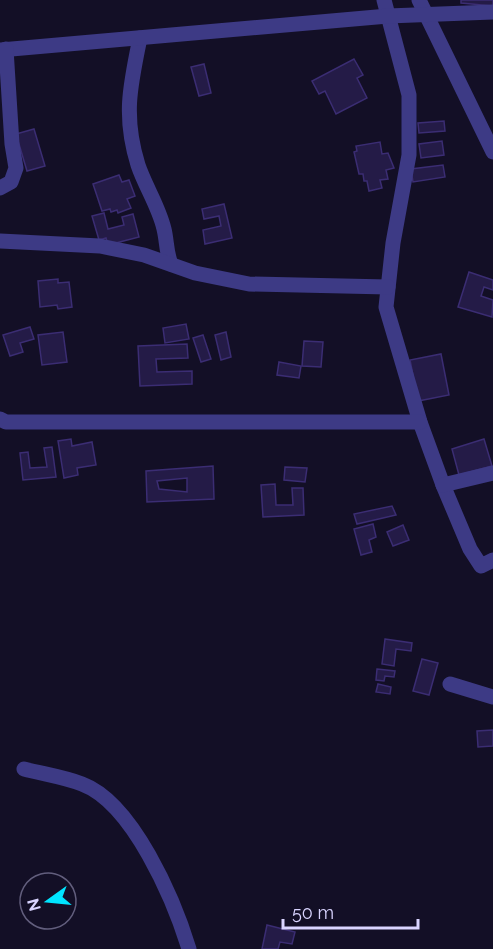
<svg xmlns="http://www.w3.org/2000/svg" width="493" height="949" font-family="Raleway,sans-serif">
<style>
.building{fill:#241b47;stroke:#3b2d73;stroke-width:1.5;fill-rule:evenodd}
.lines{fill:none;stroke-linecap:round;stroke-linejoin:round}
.minor{stroke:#3d3a85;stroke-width:15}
</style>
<rect width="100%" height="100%" fill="#130f26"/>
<!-- building -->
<g class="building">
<path d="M461 0H493V6L461 3Z"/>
<path d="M354 59 363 75 357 78 367 98 336 114 325 91 319 94 312 81Z"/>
<path d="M204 64 211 93 199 96 191 67Z"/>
<path d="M444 121 445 131 419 133 418 123Z"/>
<path d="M34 129 45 166 27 171 16 134Z"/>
<path d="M442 141 444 155 421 158 419 144Z"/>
<path d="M380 142 382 154 388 153 394 168 386 170 388 179 380 180 382 188 369 191 367 181H364L363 174H359L354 152 357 151 356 146Z"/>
<path d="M443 165 445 177 413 182 411 169Z"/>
<path d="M119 175 122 182 129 180 135 196 127 199 131 208 118 213 117 210 111 212 110 209 102 211 93 184Z"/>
<path d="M224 204 232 238 205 244 203 230 221 226 219 216 204 219 202 209Z"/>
<path d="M104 213 108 229 124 225 122 217 133 214 139 237 108 245 106 238 99 240 92 216Z"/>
<path d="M469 272 493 280V290L484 287 481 296 493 300 492 317 458 307Z"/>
<path d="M58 279V283L69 282 72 307 58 309 57 305 40 307 38 281Z"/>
<path d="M186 324 189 339 165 343 163 328Z"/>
<path d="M30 327 34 339 20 343 23 352 10 356 3 335Z"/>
<path d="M63 332 67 362 42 365 38 335Z"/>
<path d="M226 332 231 357 221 360 215 335Z"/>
<path d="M203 335 211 359 201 362 193 338Z"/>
<path d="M304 341 323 342 321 367 302 366Z"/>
<path d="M187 344 188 358 156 359 157 372 192 371V384L140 386 138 346Z"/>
<path d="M441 354 449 395 418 401 410 360Z"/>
<path d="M279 362 301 366 299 378 277 375Z"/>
<path d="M71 439 72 446 92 442 96 465 77 468 78 475 64 478 58 441Z"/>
<path d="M484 439 492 466 459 475 452 449Z"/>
<path d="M52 447 56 477 23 480 20 453 28 452 30 468 47 467 44 448Z"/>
<path d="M213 466 214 499 147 502 146 471ZM187 478V492L159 489 157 481Z"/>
<path d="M285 467 307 468 305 482 284 480Z"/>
<path d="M275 484 276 505H293L292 488H303L304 515 263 517 261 485Z"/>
<path d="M392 506 396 515 357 524 354 514Z"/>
<path d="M373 524 376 537 369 540 372 552 361 555 354 529Z"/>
<path d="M403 525 409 540 393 546 387 532Z"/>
<path d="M385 639 412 643 411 651 396 649 394 666 382 664Z"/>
<path d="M422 659 438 663 429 695 413 691Z"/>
<path d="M377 669 395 671 394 677 385 676 384 681 376 680Z"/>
<path d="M378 684 391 687 390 694 376 692Z"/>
<path d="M493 730V746L478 747 477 731Z"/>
<path d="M267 925 295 932 292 944 280 942 278 949H262Z"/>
</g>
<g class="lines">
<!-- minor -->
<g class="minor">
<path d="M384 0 409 95V155L393 243 386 307 420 422 443 485 470 549 481 566 493 560"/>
<path d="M419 0 493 152"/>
<path d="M140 38C130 86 123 117 138 165 145 186 159 207 164 229 167 241 166 252 171 264"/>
<path d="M0 50 388 16 493 12"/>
<path d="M0 188 11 182 16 168 12 144 6 49"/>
<path d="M0 241 100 246 144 255 195 273 249 284 388 287"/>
<path d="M0 419 6 422H420"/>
<path d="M443 485 493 473"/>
<path d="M450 684 493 697"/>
<path d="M24 769C43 774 64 777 82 784 133 803 174 900 189 949"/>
</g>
</g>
<!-- north arrow -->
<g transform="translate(48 901) rotate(255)"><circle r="28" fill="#130f26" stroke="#625e7d" stroke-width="1.5"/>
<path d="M0-4.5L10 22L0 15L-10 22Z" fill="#00e5ff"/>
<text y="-9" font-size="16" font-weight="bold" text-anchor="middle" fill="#d9d4ff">N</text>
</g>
<!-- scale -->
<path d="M283 919v9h135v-9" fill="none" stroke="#d9d4ff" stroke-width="3"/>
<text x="292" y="919" font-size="18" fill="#d9d4ff" stroke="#130f26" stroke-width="4.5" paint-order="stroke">50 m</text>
</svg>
